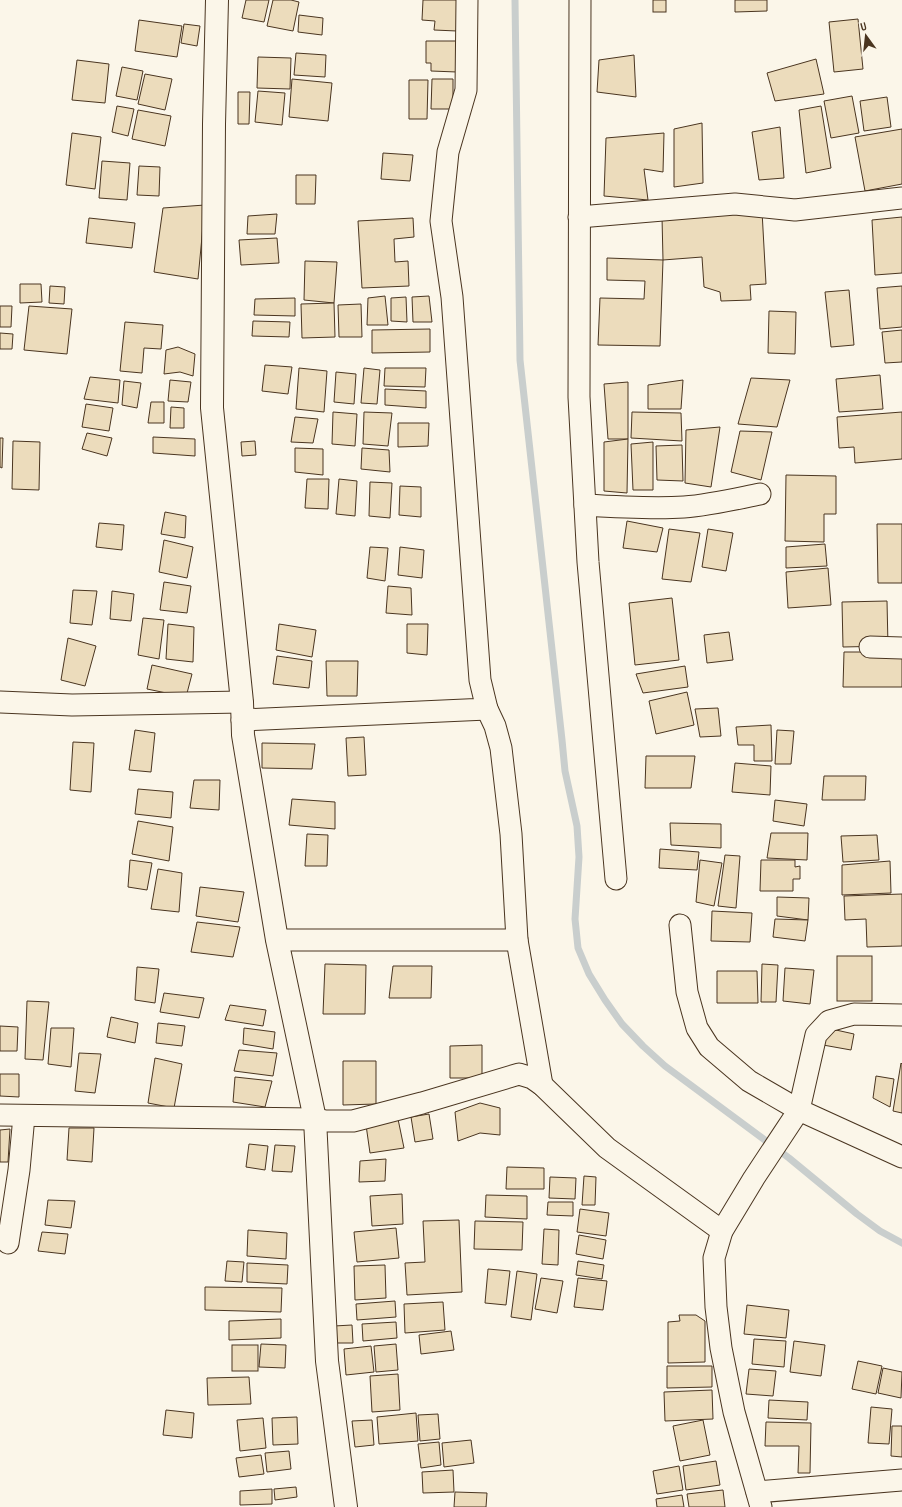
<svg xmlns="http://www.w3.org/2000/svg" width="902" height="1507" font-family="'PT Sans Narrow',sans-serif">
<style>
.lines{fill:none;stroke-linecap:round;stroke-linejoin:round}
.stream{stroke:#c9cecd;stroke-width:7}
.building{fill:#ecdcbc;stroke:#4a3520}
.minor-casing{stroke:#4a3520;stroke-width:23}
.secondary-casing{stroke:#4a3520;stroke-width:24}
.minor{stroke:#fbf6e9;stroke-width:21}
.secondary{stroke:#fbf6e9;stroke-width:22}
</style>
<rect width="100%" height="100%" fill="#fbf6e9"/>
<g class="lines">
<!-- stream -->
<path class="stream" d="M515 0 520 360 562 740 565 771 577 826 579 857 575 919 578 948 589 974 605 1000 622 1024 643 1046 665 1066 789 1158 857 1214 880 1231 902 1243"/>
</g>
<!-- building -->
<g class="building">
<path d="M246 0H269L264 22 242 18Z"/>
<path d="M273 0H291L299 2 293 31 267 26Z"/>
<path d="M423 0H459L457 31 434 30 435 21 422 20Z"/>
<rect x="653" y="0" width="13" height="12"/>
<path d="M735 0H767V11L735 12Z"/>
<path d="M299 15 323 18 322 35 298 32Z"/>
<path d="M858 19 863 69 834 72 829 22Z"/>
<path d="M139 20 182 26 177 57 135 51Z"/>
<path d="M184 24 200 26 197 46 181 43Z"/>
<path d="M426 41H457V72L431 71V63H426Z"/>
<path d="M296 53 326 55 325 77 294 75Z"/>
<path d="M634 55 636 97 597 92 599 60Z"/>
<path d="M258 57 291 58 290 89 257 88Z"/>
<path d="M816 59 824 94 775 101 767 73Z"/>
<path d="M77 60 109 64 105 103 72 100Z"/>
<path d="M122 67 143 71 137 100 116 96Z"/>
<path d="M145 74 172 79 165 110 138 104Z"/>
<path d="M292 79 332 83 328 121 289 117Z"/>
<path d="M432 79H453V109H431Z"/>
<path d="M409 80H428L427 119H409Z"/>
<path d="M258 91 285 93 282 125 255 122Z"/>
<path d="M238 92H250L249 124H238Z"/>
<path d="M852 96 859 133 831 138 824 101Z"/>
<path d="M887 97 891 127 864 131 860 101Z"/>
<path d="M117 106 134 109 128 136 112 132Z"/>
<path d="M821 106 831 168 806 173 799 110Z"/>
<path d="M138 110 171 116 165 146 132 139Z"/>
<path d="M702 123 703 183 674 187V129Z"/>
<path d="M780 127 784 178 759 180 752 132Z"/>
<path d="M902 129V184L865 191 855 137Z"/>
<path d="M72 133 101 137 95 189 66 185Z"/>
<path d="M664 133 663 172 644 169 648 200 604 196 606 138Z"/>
<path d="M383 153 413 155 410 181 381 179Z"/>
<path d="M102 161 130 163 127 200 99 198Z"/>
<path d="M139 166 160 167 159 196 137 195Z"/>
<path d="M296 175H316L315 204H296Z"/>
<path d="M205 205 198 279 154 272 163 208Z"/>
<path d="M762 211 766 284 750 285 751 300 721 301 720 292 704 287 702 257 663 260 662 217Z"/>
<path d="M277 214 275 234H247L248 216Z"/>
<path d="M902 217V273L875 275 872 220Z"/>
<path d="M89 218 135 223 132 248 86 243Z"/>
<path d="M413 218 414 237 394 239 395 262 408 261 409 286 362 288 358 221Z"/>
<path d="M277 238 279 263 241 265 239 240Z"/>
<path d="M607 258 663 260 660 346 598 345 600 298 644 299 645 281 607 280Z"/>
<path d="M305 261 337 262 334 303 304 300Z"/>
<path d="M20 284H41L42 302 20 303Z"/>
<path d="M50 286 65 287 64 304 49 303Z"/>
<path d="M902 286V327L880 329 877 288Z"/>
<path d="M849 290 854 345 831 347 825 292Z"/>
<path d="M385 296 388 325H367L368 298Z"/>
<path d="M429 296 432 322H413L412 297Z"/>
<path d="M406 297 407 322 391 321V298Z"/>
<path d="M295 298V316L254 315 255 299Z"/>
<path d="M334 303 335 337 302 338 301 304Z"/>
<path d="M361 304 362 337H339L338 305Z"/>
<path d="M0 306H12L11 327H0Z"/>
<path d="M29 306 72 309 67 354 24 350Z"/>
<path d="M769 311 796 312 795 354 768 353Z"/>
<path d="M253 321 290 322 289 337 252 336Z"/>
<path d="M125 322 163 325 161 349 144 348 142 373 120 371Z"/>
<path d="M430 329V352L372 353V330Z"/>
<path d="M902 330V362L885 363 882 332Z"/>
<path d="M0 333 13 334 12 349H0Z"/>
<path d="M178 347 195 354 193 376 180 372 164 374 166 350Z"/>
<path d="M265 365 292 367 288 394 262 391Z"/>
<path d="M299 368 327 371 324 412 296 409Z"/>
<path d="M364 368 380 370 377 404 361 403Z"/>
<path d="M385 368H426L425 387 384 386Z"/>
<path d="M336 372 356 374 354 404 334 402Z"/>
<path d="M880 375 883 409 839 412 836 379Z"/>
<path d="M90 377 120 380 118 403 84 399Z"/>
<path d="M751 378 790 380 777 427 738 424Z"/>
<path d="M170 380 191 382 188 402 168 401Z"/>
<path d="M683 380 681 409H648V385Z"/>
<path d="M124 381 141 383 137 408 122 405Z"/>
<path d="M628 382V439H608L604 384Z"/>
<path d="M385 389 426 391V408L385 405Z"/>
<path d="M151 402H164V423H148Z"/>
<path d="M86 404 113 408 109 431 82 427Z"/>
<path d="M171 407 184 408V428H170Z"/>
<path d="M333 412 357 414 355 446 332 444Z"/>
<path d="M364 412 392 413 388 446 363 444Z"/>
<path d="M632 412 681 413 682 441 631 438Z"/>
<path d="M902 412V459L855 463 854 447 839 448 837 417Z"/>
<path d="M295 417 318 419 313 443 291 442Z"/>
<path d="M398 423H429L428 446 398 447Z"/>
<path d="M720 427 711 487 685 483 686 430Z"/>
<path d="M740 431 772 432 761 480 731 472Z"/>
<path d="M87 433 112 438 107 456 82 449Z"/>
<path d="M153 437 195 439V456L153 453Z"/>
<path d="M0 438H3L2 468 0 467Z"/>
<path d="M628 439 627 493 604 491V442Z"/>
<path d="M13 441 40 442 39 490 12 489Z"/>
<path d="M255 441 256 455 242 456 241 442Z"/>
<path d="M653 442V490H633L631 444Z"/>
<path d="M682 445 683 481 657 480 656 446Z"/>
<path d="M295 448 323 449V475L295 472Z"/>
<path d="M362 448 389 450 390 472 361 469Z"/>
<path d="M786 475 836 476V514H824V542L785 541Z"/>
<path d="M307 479H329L328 509 305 508Z"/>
<path d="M339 479 357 481 355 516 336 514Z"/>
<path d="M370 482 392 483 390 518 369 516Z"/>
<path d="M400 486 421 487V517L399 515Z"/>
<path d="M165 512 186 516 185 538 161 534Z"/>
<path d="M627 521 663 528 657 552 623 548Z"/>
<path d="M99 523 124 525 122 550 96 547Z"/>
<path d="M877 524H902V583H878Z"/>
<path d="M669 529 700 533 691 582 662 579Z"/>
<path d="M708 529 733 533 726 571 702 567Z"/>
<path d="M164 540 193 547 187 578 159 572Z"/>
<path d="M825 544 827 566 786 568V547Z"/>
<path d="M370 547 388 548 385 581 367 578Z"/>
<path d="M400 547 424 550 422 578 398 575Z"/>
<path d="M828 568 831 605 788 608 786 572Z"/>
<path d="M164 582 191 586 187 613 160 610Z"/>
<path d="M388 586 411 588 412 615 386 613Z"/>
<path d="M73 590 97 591 92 625 70 623Z"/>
<path d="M112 591 134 594 131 621 110 619Z"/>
<path d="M672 598 679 660 635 665 629 603Z"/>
<path d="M887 601 888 646 843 647 842 602Z"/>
<path d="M143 618 164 620 159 659 138 655Z"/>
<path d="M168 624 194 627 193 662 166 659Z"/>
<path d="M279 624 316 630 312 657 276 650Z"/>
<path d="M407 624H428L427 655 407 653Z"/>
<path d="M729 632 733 660 707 663 704 635Z"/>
<path d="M68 638 96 646 85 686 61 680Z"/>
<path d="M844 652H902V687H843Z"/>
<path d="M277 656 312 661 309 688 273 684Z"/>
<path d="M326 661H358L357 696H327Z"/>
<path d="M152 665 192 674 186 697 147 689Z"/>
<path d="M685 666 688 687 643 693 636 674Z"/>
<path d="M687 692 694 725 656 734 649 701Z"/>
<path d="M718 708 721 736 700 737 695 709Z"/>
<path d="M771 725 772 761H754V745H738L736 727Z"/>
<path d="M135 730 155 733 151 772 129 770Z"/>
<path d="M777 730 794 731 791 764H775Z"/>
<path d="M364 737 366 775 348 776 346 738Z"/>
<path d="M73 742 94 743 91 792 70 790Z"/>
<path d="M262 743 315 744 312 769 262 768Z"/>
<path d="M646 756H695L691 788H645Z"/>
<path d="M735 763 771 766 770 795 732 792Z"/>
<path d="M824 776H866L865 800H822Z"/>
<path d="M194 780H220L219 810 190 808Z"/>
<path d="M138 789 173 792 171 818 135 814Z"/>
<path d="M292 799 335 802V829L289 825Z"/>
<path d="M775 800 807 804 804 826 773 821Z"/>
<path d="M138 821 173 827 169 861 132 854Z"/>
<path d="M670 823 721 824V848L671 845Z"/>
<path d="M771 833H808L807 860 767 858Z"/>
<path d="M307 834 328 835 327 866H305Z"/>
<path d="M877 835 879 860 843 862 841 836Z"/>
<path d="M660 849 699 852 697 870 659 868Z"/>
<path d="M725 855 740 856 736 908 718 906Z"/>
<path d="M130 860 152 863 147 890 128 887Z"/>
<path d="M700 860 722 863 714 906 696 902Z"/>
<path d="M761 860H795V867L800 866V879H793V891H760Z"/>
<path d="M890 861 891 893 842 895V865Z"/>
<path d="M158 869 182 873 179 912 151 909Z"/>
<path d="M200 887 244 892 238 922 196 916Z"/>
<path d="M902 894V946L867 947 866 919 845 920 844 896Z"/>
<path d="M777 897 809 898 808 920 777 916Z"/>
<path d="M712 911 752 913 750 942 711 941Z"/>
<path d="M775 919 808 920 805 941 773 937Z"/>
<path d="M197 922 240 927 233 957 191 952Z"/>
<rect x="837" y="956" width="35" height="45"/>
<path d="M325 964 366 965 365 1014H323Z"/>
<path d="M762 964 778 965 776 1002H761Z"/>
<path d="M393 966H432L431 998H389Z"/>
<path d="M137 967 159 969 155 1003 135 1000Z"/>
<path d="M785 968 814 970 810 1004 783 1001Z"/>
<path d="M717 971H757L758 1003H717Z"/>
<path d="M164 993 204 998 199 1018 160 1012Z"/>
<path d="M27 1001 49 1002 43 1060 25 1059Z"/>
<path d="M230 1005 266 1010 263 1026 225 1020Z"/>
<path d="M111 1017 138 1023 135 1043 107 1037Z"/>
<path d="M158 1023 185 1026 182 1046 156 1043Z"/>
<path d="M0 1026 18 1027 17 1051H0Z"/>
<path d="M51 1028H74L71 1067 48 1064Z"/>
<path d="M244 1028 275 1032 273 1049 243 1044Z"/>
<path d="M827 1028 854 1034 851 1050 823 1045Z"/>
<path d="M482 1045V1078H450V1046Z"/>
<path d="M239 1050 277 1053 273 1076 234 1071Z"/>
<path d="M79 1053 101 1054 95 1093 75 1091Z"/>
<path d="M155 1058 182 1064 174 1108 148 1103Z"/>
<path d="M343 1061H376V1104L343 1105Z"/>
<path d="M901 1063 902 1064V1113L893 1111Z"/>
<path d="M0 1074H19V1097L0 1096Z"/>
<path d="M876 1076 894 1079 890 1107 873 1098Z"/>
<path d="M235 1077 272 1081 265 1107 233 1102Z"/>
<path d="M480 1103 500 1108V1135L480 1133 458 1141 455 1112Z"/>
<path d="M429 1114 433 1139 415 1142 411 1117Z"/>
<path d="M398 1119 404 1148 370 1153 366 1125Z"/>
<path d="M69 1128H94L92 1162 67 1160Z"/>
<path d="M10 1129 8 1162H0V1130Z"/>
<path d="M249 1144 268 1146 265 1170 246 1167Z"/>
<path d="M275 1145 295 1146 292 1172 272 1171Z"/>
<path d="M386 1159 385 1181 359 1182 360 1161Z"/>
<path d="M507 1167 544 1168V1189H506Z"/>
<path d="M584 1176 596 1177 595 1205H582Z"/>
<path d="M550 1177 576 1178 575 1199 549 1198Z"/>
<path d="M402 1194 403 1224 372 1226 370 1196Z"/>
<path d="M486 1195 527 1196V1219L485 1217Z"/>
<path d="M48 1200 75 1201 71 1228 45 1225Z"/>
<path d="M548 1202H573V1216L547 1215Z"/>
<path d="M580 1209 609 1213 606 1236 577 1232Z"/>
<path d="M459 1220 462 1292 407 1295 405 1263 425 1262 423 1221Z"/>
<path d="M475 1221 523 1222 522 1250 474 1249Z"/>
<path d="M396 1228 399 1258 357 1262 354 1232Z"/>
<path d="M544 1229 559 1230 558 1265 542 1264Z"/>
<path d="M248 1230 287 1233 286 1259 247 1256Z"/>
<path d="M42 1232 68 1234 65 1254 38 1251Z"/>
<path d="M579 1235 606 1240 603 1259 576 1254Z"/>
<path d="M227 1261 244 1262 242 1282 225 1281Z"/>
<path d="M578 1261 604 1265 602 1279 576 1275Z"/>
<path d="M247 1263 288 1265 287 1284 247 1282Z"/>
<path d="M385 1265 386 1298 355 1300 354 1266Z"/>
<path d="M488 1269 510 1271 506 1305 485 1303Z"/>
<path d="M517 1271 537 1274 531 1320 511 1317Z"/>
<path d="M541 1278 563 1281 557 1313 535 1309Z"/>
<path d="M578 1278 607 1281 603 1310 574 1307Z"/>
<path d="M205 1287 282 1288 281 1312 205 1310Z"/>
<path d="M395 1301 396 1317 357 1320 356 1304Z"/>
<path d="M443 1302 445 1330 405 1333 404 1304Z"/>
<path d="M747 1305 789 1310 786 1338 744 1334Z"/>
<path d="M679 1315H696L705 1321V1362L668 1363V1322L680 1321Z"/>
<path d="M281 1319V1338L229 1340V1321Z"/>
<path d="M396 1322 397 1338 363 1341 362 1324Z"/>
<path d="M352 1325 353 1343H335L334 1326Z"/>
<path d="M451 1331 454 1350 421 1354 419 1335Z"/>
<path d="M754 1339 786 1341 784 1367 752 1364Z"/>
<path d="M794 1341 825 1345 821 1376 790 1372Z"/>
<path d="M261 1344 286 1345 285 1368 259 1367Z"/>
<path d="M396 1344 398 1370 376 1372 374 1346Z"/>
<rect x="232" y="1345" width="26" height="26"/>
<path d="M371 1346 374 1372 346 1375 344 1349Z"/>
<path d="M858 1361 882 1366 876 1394 852 1389Z"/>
<path d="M667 1366H712V1387L667 1388Z"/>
<path d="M883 1368 902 1372 901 1398 878 1393Z"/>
<path d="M749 1369 776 1371 773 1396 746 1394Z"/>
<path d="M398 1374 400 1410 372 1412 370 1376Z"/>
<path d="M249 1377 251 1404 208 1405 207 1378Z"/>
<path d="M712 1390 713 1419 665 1421 664 1392Z"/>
<path d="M769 1400 808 1402 807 1420 768 1418Z"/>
<path d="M871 1407 892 1409 889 1444 868 1443Z"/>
<path d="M166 1410 194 1413 192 1438 163 1435Z"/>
<path d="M416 1413 418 1441 379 1444 377 1417Z"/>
<path d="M438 1414 440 1439 420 1441 418 1415Z"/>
<path d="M297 1417 298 1444 273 1445 272 1418Z"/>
<path d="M263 1418 266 1448 240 1451 237 1420Z"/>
<path d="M372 1420 374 1445 355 1447 352 1421Z"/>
<path d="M703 1420 710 1455 680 1461 673 1426Z"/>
<path d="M766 1422 811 1423 810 1473H798L799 1446H765Z"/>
<path d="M892 1426H902V1457L891 1456Z"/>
<path d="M471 1440 474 1463 444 1467 442 1443Z"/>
<path d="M439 1442 441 1465 421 1468 418 1444Z"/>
<path d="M289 1451 291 1469 267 1472 265 1453Z"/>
<path d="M261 1455 264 1474 239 1477 236 1458Z"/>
<path d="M716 1461 720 1485 686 1490 683 1466Z"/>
<path d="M679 1466 683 1490 657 1494 653 1471Z"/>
<path d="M453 1470 454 1492 423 1493 422 1472Z"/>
<path d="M296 1487 297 1497 275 1500 274 1489Z"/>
<path d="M272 1489V1504L240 1505V1491Z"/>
<path d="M723 1490 725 1507H689L687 1494Z"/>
<path d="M455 1492 487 1493 486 1507H454Z"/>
<path d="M682 1495 684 1507H657L656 1499Z"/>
</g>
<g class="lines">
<!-- minor casing -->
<g class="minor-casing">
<g id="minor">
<path d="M580 0 579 397 588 562 616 879"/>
<path d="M579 217 735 204 795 210 902 198"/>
<path d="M585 505C618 507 651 509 684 507 710 505 735 499 760 494"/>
<path d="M870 647 902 648"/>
<path d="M0 702 72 705 242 702"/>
<path d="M487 709 495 726 501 748 511 834 517 940 542 1085"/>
<path d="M242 720 487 709 480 680 452 297 441 221 448 152 466 90 467 0"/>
<path d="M680 925 687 992 697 1028 709 1047 749 1081 799 1110 902 1157"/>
<path d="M277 940H517"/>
<path d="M0 1115 315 1119 326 1121H353L422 1103 519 1074 532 1078 542 1085 607 1148 722 1231"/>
<path d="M8 1243 19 1170 24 1116"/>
<path d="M757 1492 902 1480"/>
<path d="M761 1507 734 1412 721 1348 716 1307 714 1258 722 1231 754 1178 799 1110 816 1035 829 1021 854 1014 902 1015"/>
</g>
</g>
<!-- secondary casing -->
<g class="secondary-casing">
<path id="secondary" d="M217 0 214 124 212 408 242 702 243 735 277 940 315 1119 327 1361 346 1507"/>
</g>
<!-- minor -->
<use href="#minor" class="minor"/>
<!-- secondary -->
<use href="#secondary" class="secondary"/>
</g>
<!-- north arrow -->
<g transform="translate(866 36) rotate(345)" stroke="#fbf6e9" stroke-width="3" paint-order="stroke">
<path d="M0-3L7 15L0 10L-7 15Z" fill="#4a3520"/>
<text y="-6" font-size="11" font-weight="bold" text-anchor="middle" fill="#4a3520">U</text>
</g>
</svg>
